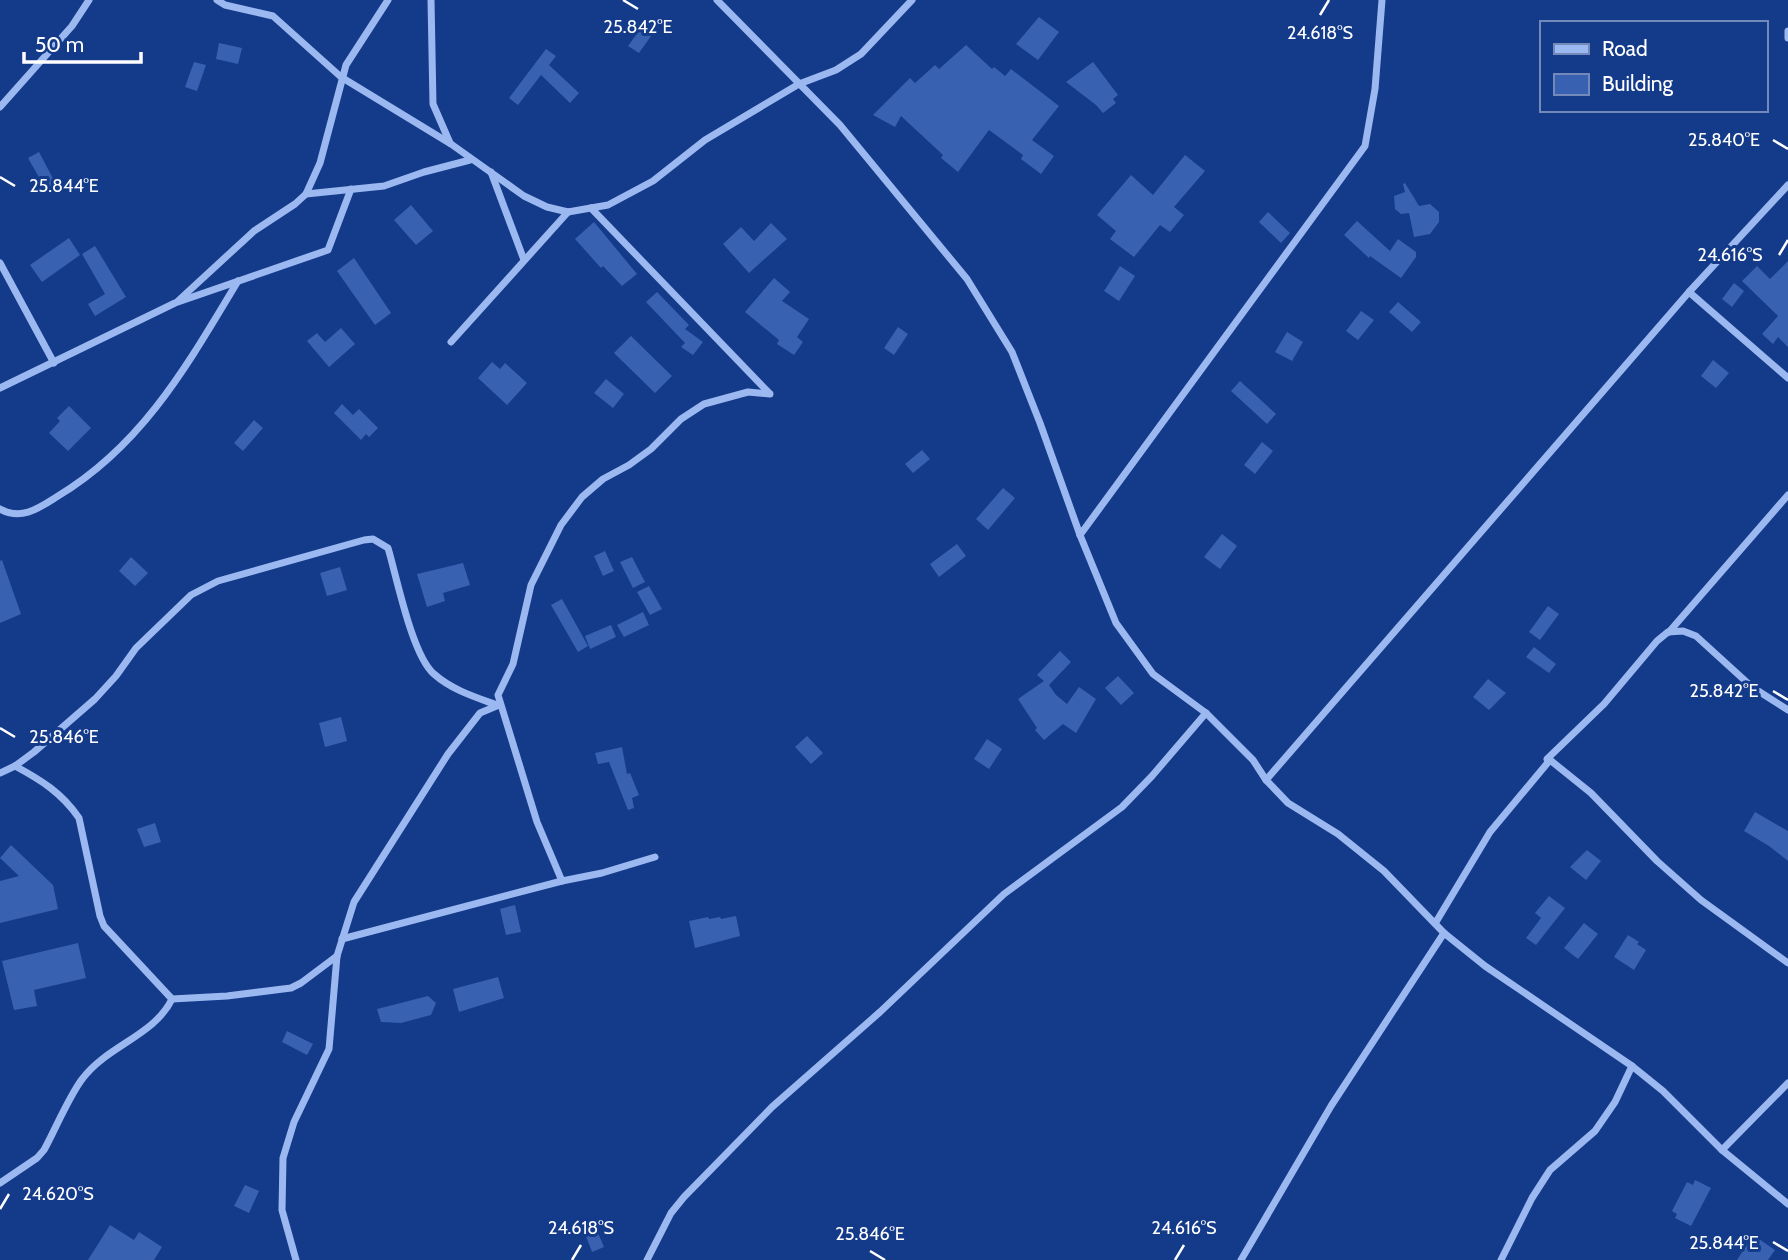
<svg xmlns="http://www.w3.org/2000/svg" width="1788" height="1260" font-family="Cabin,sans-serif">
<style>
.building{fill:#3861b2}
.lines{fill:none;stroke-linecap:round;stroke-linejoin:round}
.street{stroke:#9cb8f0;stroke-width:7}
.ticks{fill:none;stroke:#fff;stroke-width:2.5}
.ticks-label{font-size:18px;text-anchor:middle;fill:#fff;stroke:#143a8a;stroke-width:6;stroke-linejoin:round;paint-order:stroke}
</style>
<rect width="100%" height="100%" fill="#143a8a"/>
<!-- building -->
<g class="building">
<path d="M1039 17 1059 32 1038 60 1016 44Z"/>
<path d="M646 21 656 29 639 53 628 46Z"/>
<path d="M219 43 242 48 238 64 216 59Z"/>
<path d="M966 45 992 69 994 67 1005 76 1011 69 1059 106 1032 140 1054 156 1041 174 1021 159 1023 155 989 130 958 172 941 158 943 155 901 116 895 127 873 115 910 78 915 83 935 65 939 69Z"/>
<path d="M546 49 556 56 549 65 579 93 570 103 541 75 518 105 509 98Z"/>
<path d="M194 62 206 65 197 91 185 87Z"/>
<path d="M1093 62 1118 95 1113 99 1116 103 1103 113 1096 105 1066 82Z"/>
<path d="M39 152 59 190 49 195 28 158Z"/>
<path d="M1185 155 1205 171 1174 207 1184 215 1170 232 1160 225 1134 257 1110 239 1116 231 1097 215 1131 175 1153 195Z"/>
<path d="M1405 183 1419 206 1430 204 1439 212V222L1430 234 1414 237 1409 213 1401 214 1395 209 1394 196 1405 192 1403 184Z"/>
<path d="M411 205 433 231 416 245 394 220Z"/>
<path d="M1268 212 1290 233 1281 243 1259 222Z"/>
<path d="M1357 221 1390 251 1398 239 1416 252V257L1401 278 1370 256 1369 258 1344 235Z"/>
<path d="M594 222 637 274 622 286 603 266 601 268 575 239Z"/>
<path d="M771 223 787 239 749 273 723 244 741 227 754 241Z"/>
<path d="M69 238 80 255 42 282 30 265Z"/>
<path d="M95 246 126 297 95 316 88 304 105 294 82 254Z"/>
<path d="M354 258 391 313 375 325 337 271Z"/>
<path d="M1788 261V347L1778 337 1773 344 1762 334 1778 316 1742 281 1757 266 1770 279Z"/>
<path d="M1120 266 1135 276 1119 301 1104 291Z"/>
<path d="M774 278 790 292 782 301 809 319 797 337 803 342 794 355 777 344 779 340 745 312Z"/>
<path d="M1734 283 1744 291 1732 307 1722 299Z"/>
<path d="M657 292 689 325 685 329 703 342 693 355 681 347 685 343 646 302Z"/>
<path d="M1398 302 1421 322 1412 332 1389 312Z"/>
<path d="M1361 311 1374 320 1358 340 1346 331Z"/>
<path d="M898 327 908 334 894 355 884 348Z"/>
<path d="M341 328 355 344 329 367 307 341 317 333 325 342Z"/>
<path d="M1287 332 1303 342 1292 361 1275 352Z"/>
<path d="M631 336 672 376 655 393 614 353Z"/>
<path d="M1713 360 1729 373 1716 388 1701 376Z"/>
<path d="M492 362 500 369 505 363 527 383 507 405 478 378Z"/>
<path d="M606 379 624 394 613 408 594 393Z"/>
<path d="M1240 381 1276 414 1267 424 1231 391Z"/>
<path d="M342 404 353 415 359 409 378 428 369 437 366 434 361 440 334 413Z"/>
<path d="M69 406 91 428 68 451 49 433 60 421 57 418Z"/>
<path d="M254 420 263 428 243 451 234 443Z"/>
<path d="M1262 442 1273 451 1255 474 1244 465Z"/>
<path d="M922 450 930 459 913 473 905 464Z"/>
<path d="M1003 488 1015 498 988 530 976 519Z"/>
<path d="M1222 534 1237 546 1220 569 1204 557Z"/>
<path d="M957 544 966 556 939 577 930 564Z"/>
<path d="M605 551 614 571 603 576 594 556Z"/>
<path d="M131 557 148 573 135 586 119 571Z"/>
<path d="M632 557 645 582 633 588 620 562Z"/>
<path d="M2 560 21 614 0 623V561Z"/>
<path d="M463 563 470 585 443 593 445 601 427 607 417 574Z"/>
<path d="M340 567 347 590 327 596 320 573Z"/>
<path d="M649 586 662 609 650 615 637 592Z"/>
<path d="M562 599 588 646 578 652 551 605Z"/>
<path d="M1548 606 1559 614 1540 640 1529 632Z"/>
<path d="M643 612 649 625 624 637 617 625Z"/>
<path d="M611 625 616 637 590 649 585 636Z"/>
<path d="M1534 647 1556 664 1549 673 1526 657Z"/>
<path d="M1060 651 1071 662 1049 685 1056 695 1067 704 1079 687 1096 699 1076 733 1063 724 1044 740 1035 730 1037 728 1018 699 1044 681 1037 675Z"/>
<path d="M1118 676 1134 693 1121 705 1105 688Z"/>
<path d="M1488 679 1506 693 1489 710 1473 697Z"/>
<path d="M341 717 347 741 325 747 319 723Z"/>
<path d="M807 736 823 753 811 764 795 747Z"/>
<path d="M987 739 1002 749 989 769 974 759Z"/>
<path d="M622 747 627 774 630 773 639 795 632 798 634 808 628 810 609 762 598 764 595 753Z"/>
<path d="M1755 812 1788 831V861L1769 846 1744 831Z"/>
<path d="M155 823 161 842 144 847 137 829Z"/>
<path d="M11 845 53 885 58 909 0 923V881L19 876 0 858Z"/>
<path d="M1587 850 1601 861 1586 880 1570 867Z"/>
<path d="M1549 896 1565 908 1536 945 1526 938 1541 918 1535 913Z"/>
<path d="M515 905 521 932 506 935 500 909Z"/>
<path d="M736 916 740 936 695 948 689 921 708 917 709 919 720 917 721 919Z"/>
<path d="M1584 923 1598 934 1578 959 1564 948Z"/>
<path d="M1628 935 1639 942 1637 944 1646 950 1634 970 1614 957Z"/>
<path d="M78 943 86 978 34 990 37 1006 14 1010 2 961Z"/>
<path d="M498 977 504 998 459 1012 453 989Z"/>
<path d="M428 996 436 1003 431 1015 401 1023 381 1022 377 1009Z"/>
<path d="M287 1031 313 1044 307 1055 282 1042Z"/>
<path d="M1695 1180 1711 1188 1691 1226 1675 1218 1677 1214 1672 1211 1687 1182 1693 1185Z"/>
<path d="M245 1185 259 1191 249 1213 234 1206Z"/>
<path d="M592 1219 604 1247 592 1252 581 1223Z"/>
<path d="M110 1225 134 1240 139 1232 162 1247 154 1260H88Z"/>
<path d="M1753 1235 1775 1250 1768 1260H1737Z"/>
</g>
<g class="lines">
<!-- street -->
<g class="street">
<path d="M217 0 225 5 273 16 341 77 451 144 524 196 547 207 568 212 608 205 653 181 705 140 799 84 836 70 861 54 912 0"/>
<path d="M431 0 433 104 450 143"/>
<path d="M717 0 840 125 967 279 1012 352 1040 423 1080 535 1116 623 1153 674 1206 713 1253 760 1266 780 1288 803 1338 834 1384 871 1444 933 1485 966 1632 1066 1663 1091 1722 1150 1788 1204"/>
<path d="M1788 31V38"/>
<path d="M0 107 72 26 89 0"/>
<path d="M491 172 524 260"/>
<path d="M306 194 384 186 424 172 470 160"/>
<path d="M591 208 769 393"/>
<path d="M0 263 54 363"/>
<path d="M1689 292 1788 378"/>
<path d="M178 301 254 231 295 204 306 194 320 163 346 65 388 0"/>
<path d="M451 342 568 212"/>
<path d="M0 388 175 303 328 250 351 189"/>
<path d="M0 509C22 521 39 508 58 496 143 445 188 364 238 281"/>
<path d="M1080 535 1365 146 1375 89 1382 0"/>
<path d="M1669 632 1788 495"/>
<path d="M1550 760 1591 793 1657 861 1701 900 1788 963"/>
<path d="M15 766C41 780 62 793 79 818L100 916 104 926 172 999 227 996 291 988 301 983 337 956"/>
<path d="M0 773 15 766 34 752 95 699 116 676 136 648 191 595 218 581 364 540 373 539 388 548C397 578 412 655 434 674 452 690 475 697 497 705"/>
<path d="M1266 780 1689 292 1788 185"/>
<path d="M562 881 537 822 498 695 513 664 531 585 561 525 582 497 603 479 629 465 651 449 681 419 704 404 748 392 770 394"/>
<path d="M1436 922 1490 832 1550 760 1547 759 1604 704 1657 641 1668 632 1683 631 1696 636 1752 687 1788 710"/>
<path d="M342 939 562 881 602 873 655 857"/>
<path d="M1722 1150 1788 1083"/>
<path d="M0 1183 37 1158 44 1150C55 1130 70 1094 83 1078 107 1046 155 1035 172 999"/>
<path d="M296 1260 282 1210 283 1158 294 1122 329 1049 337 956 354 902 448 754 480 713 499 705"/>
<path d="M647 1260 671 1213 684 1197 772 1107 880 1012 1004 894 1122 807 1152 776 1206 713"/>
<path d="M1241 1260 1331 1106 1444 933"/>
<path d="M1501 1260 1532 1198 1550 1170 1595 1131 1615 1102 1632 1066"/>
</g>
</g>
<!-- ticks -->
<path class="ticks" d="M623 0 638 9M1320 15 1329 0M1773 140 1788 149M0 177 15 186M1779 255 1788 240M1773 691 1788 700M0 728 15 737M0 1209 9 1194M1773 1242 1788 1251M870 1251 885 1260M572 1260 581 1245M1175 1260 1184 1245"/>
<g class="ticks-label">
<text x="638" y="33">25.842°E</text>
<text x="1320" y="39">24.618°S</text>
<text x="1724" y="146">25.840°E</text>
<text x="64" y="192">25.844°E</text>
<text x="1730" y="261">24.616°S</text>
<text x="1724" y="697">25.842°E</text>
<text x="64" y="743">25.846°E</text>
<text x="58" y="1200">24.620°S</text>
<text x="581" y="1234">24.618°S</text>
<text x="1184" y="1234">24.616°S</text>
<text x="870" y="1240">25.846°E</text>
<text x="1724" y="1249">25.844°E</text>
</g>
<!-- legend -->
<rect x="1540" y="21" width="228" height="91" fill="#143a8a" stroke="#7289b9" stroke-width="2"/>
<rect x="1554" y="44" width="35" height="10" fill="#9cb8f0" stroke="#7289b9" stroke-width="2"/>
<text x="1602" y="56" font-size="21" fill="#ffffff">Road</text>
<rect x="1554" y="74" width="35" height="21" fill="#3861b2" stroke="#7289b9" stroke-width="2"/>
<text x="1602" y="91" font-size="21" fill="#ffffff">Building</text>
<!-- scale -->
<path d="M24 52v10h117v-10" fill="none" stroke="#ffffff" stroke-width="3.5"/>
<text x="35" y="52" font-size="21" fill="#ffffff" stroke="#143a8a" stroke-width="5" paint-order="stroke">50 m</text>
</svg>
